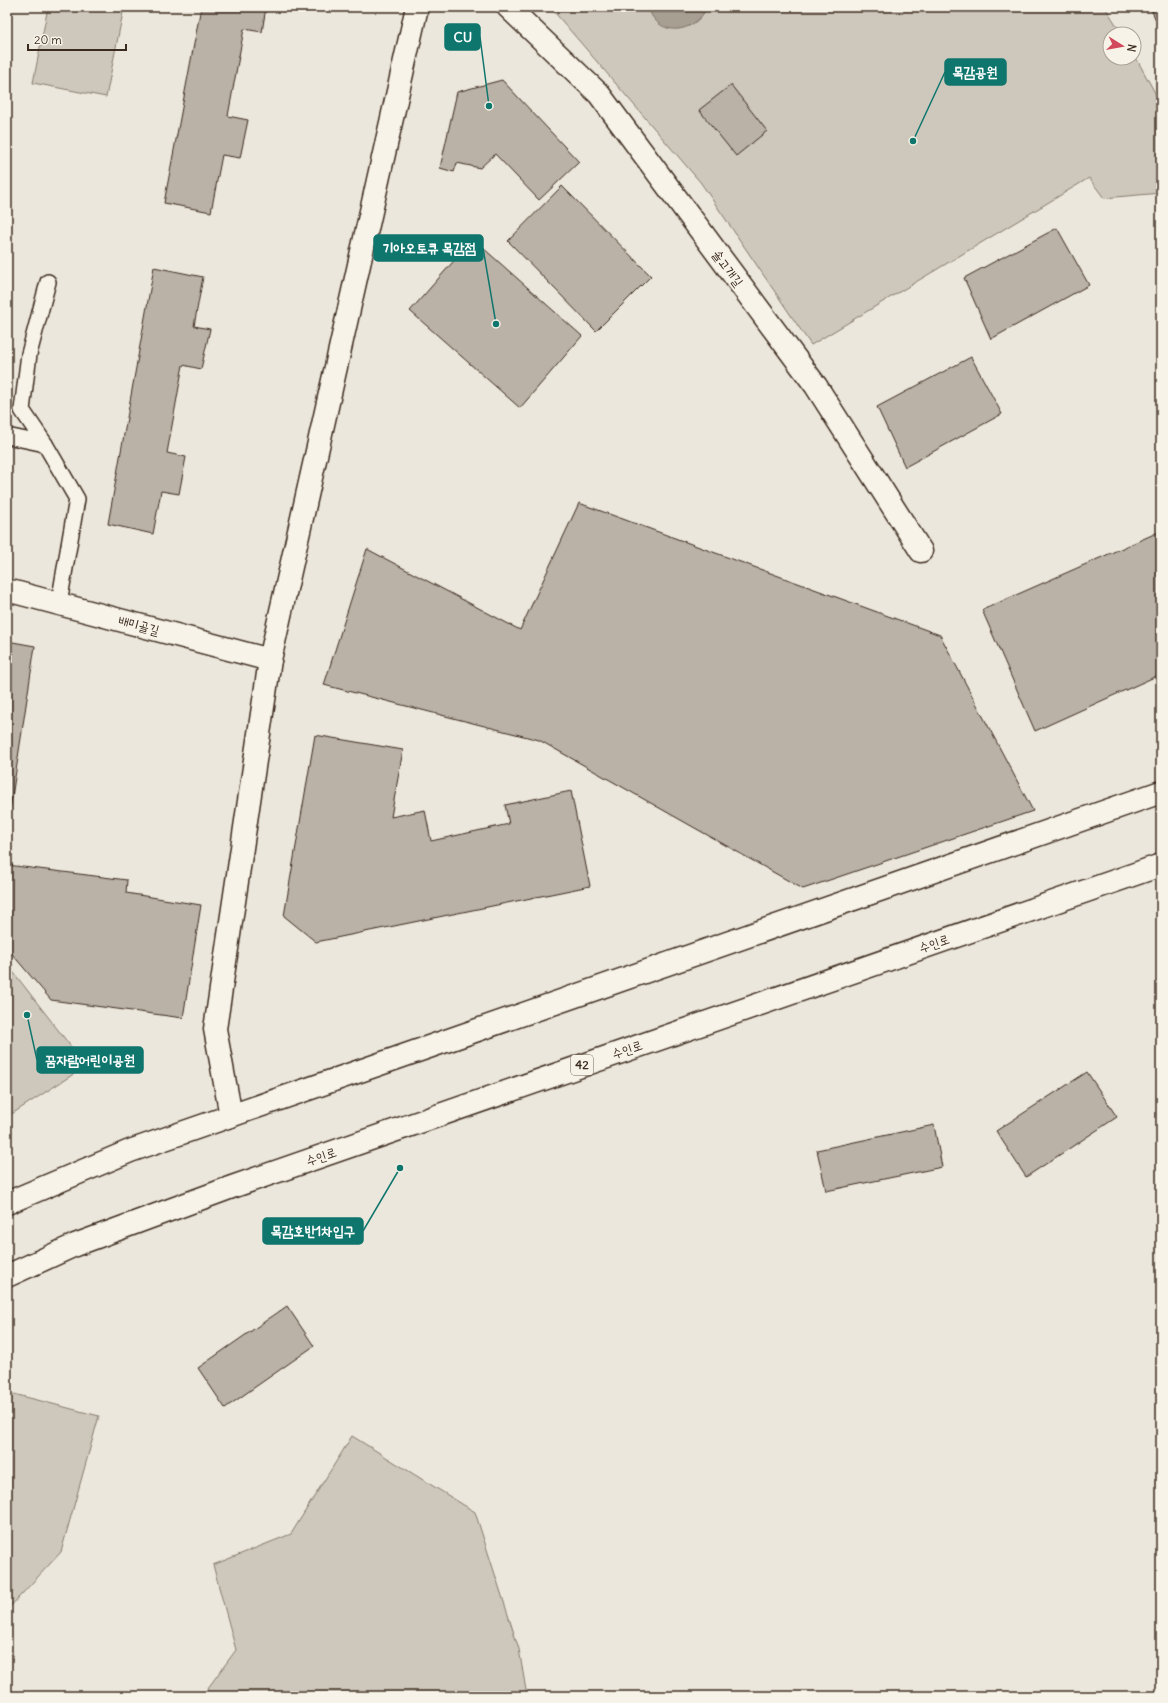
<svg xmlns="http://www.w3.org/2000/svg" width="1168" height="1703" font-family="Delius,'Poor Story',sans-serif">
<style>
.green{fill:#cec8bc;stroke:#84796d}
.water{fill:#a89f93;stroke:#7c7064}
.building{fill:#bab2a7;stroke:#3b2a1e}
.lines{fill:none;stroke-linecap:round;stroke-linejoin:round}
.service-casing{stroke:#3b2a1e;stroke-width:18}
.minor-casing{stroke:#3b2a1e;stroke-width:25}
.primary-casing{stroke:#3b2a1e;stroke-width:25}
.service{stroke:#f7f3e8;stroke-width:15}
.minor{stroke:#f7f3e8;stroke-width:22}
.primary{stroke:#f7f3e8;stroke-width:22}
.labels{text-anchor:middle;stroke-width:3;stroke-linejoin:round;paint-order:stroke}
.shield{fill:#f7f3e8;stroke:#73665b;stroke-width:1}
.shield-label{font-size:12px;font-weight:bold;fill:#3b2a1e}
.street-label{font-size:13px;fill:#3b2a1e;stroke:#f7f3e8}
.leader{fill:none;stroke:#0f766e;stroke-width:1.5}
.callout-dot{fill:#0f766e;stroke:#f7f3e8;stroke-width:1.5}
.callout{fill:#0f766e;stroke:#0f766e;stroke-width:1.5}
.callout-label{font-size:14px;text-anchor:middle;font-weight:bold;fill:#fff}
</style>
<rect width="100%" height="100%" fill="#ece7dc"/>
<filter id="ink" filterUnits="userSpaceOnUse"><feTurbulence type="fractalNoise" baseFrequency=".025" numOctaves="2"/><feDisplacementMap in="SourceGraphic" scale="8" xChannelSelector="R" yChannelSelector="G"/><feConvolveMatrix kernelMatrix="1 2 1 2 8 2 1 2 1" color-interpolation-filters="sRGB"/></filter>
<g filter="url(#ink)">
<!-- green -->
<g class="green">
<path d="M48 7H124L106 97 33 83Z"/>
<path d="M550 7H1105L1122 34H1110V58H1134V54L1161 104V193L1104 198 1089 178 811 345 701 183Z"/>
<path d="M7 964 86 1066 7 1117Z"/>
<path d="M14 1394 99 1416 61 1552 7 1610V1405Z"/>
<path d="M352 1436 475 1512 519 1649 527 1696H202L236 1650 213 1565 291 1534Z"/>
</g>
<!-- water -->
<path class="water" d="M648 7H707C695 34 658 39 648 7Z"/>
<!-- building -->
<g class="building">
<path d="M201 7H266L262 32 244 29 228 116 248 120 240 158 222 155 211 212 164 203Z"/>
<path d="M1150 7H1161V31Z"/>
<path d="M502 80 579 162 539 200 495 154 480 168 457 163 454 172 440 168 457 92Z"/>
<path d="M731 85 767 131 736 156 699 110Z"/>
<path d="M562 186 651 276 596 331 508 241Z"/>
<path d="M1057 228 1089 285 991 339 964 278Z"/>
<path d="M473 239 582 336 520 408 410 311Z"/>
<path d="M154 267 203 277 194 326 210 329 201 369 183 365 167 453 186 457 179 494 161 491 153 534 108 524Z"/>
<path d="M971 357 1002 414 905 467 877 407Z"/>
<path d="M579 503 940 635 1033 811 803 889 539 740 324 685 367 549 520 630Z"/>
<path d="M1161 531V674L1035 731 982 610Z"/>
<path d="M7 641 35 646 7 830Z"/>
<path d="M315 735 403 750 391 817 425 810 431 841 509 824 505 805 571 791 590 886 316 942 284 916Z"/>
<path d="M7 865 127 880 126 893 201 905 183 1018 51 1000 7 948Z"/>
<path d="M1087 1072 1117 1117 1026 1177 996 1131Z"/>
<path d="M934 1125 942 1167 826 1191 817 1150Z"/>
<path d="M287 1306 314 1346 225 1408 198 1368Z"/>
</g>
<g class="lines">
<!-- service casing -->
<g class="service-casing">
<g id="service">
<path d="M48 282 29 354 22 410 45 444 77 499 59 603"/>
<path d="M7 436 45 444"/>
</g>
</g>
<!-- minor casing -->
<g class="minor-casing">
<g id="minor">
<path d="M508 7 599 94 816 386 921 551"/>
<path d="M7 590 270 660"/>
<path d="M231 1116 215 1029 270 660 417 7"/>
</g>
</g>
<!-- primary casing -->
<g class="primary-casing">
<g id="primary">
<path d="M7 1203 130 1151 1161 792"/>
<path d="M7 1276 75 1245 232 1187 1161 865"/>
</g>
</g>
<!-- service -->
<use href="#service" class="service"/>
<!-- minor -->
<use href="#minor" class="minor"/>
<!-- primary -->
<use href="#primary" class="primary"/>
</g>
</g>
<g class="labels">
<!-- shield labels -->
<rect class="shield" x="571" y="1055" width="22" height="20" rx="3"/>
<g class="shield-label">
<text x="582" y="1069">42</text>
</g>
<!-- street labels -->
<g class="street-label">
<text transform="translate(728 268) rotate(53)" y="5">솔고개길</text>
<text transform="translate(139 625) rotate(15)" y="5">배미골길</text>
<text transform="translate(934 943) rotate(-19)" y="5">수인로</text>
<text transform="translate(627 1049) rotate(-19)" y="5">수인로</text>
<text transform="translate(321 1156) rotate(-19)" y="5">수인로</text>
</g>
</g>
<!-- callouts -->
<path class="leader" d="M489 106L480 37M913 141L945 72M496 324L483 248M27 1015L37 1060M400 1168L363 1231"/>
<g class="callout-dot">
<circle cx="489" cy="106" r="4"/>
<circle cx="913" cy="141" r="4"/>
<circle cx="496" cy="324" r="4"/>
<circle cx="27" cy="1015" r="4"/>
<circle cx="400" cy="1168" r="4"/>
</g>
<g class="callout">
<rect x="445" y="24" width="35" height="26" rx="4"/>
<rect x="945" y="59" width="61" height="26" rx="4"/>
<rect x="374" y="235" width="109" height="26" rx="4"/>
<rect x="37" y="1047" width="106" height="26" rx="4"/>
<rect x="263" y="1218" width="100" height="26" rx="4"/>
</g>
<g class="callout-label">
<text x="463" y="42">CU</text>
<text x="975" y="77">목감공원</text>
<text x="429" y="253">기아오토큐 목감점</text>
<text x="90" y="1065">꿈자람어린이공원</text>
<text x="313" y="1236">목감호반1차입구</text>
</g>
<!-- margin -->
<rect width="1168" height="1703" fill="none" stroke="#f7f3e8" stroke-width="24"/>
<rect x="12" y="12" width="1144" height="1679" fill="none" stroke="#3b2a1e" stroke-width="1.5" filter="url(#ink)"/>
<!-- north arrow -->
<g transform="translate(1122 46) rotate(101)"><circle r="19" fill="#f7f3e8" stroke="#aca397"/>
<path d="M0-3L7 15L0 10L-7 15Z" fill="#d1495b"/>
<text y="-6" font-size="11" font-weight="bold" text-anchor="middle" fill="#3b2a1e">N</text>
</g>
<!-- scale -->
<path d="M28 44v6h98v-6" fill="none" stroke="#3b2a1e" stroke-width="2"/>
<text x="34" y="44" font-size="12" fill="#3b2a1e" stroke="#f7f3e8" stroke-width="3" paint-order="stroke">20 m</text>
</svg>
